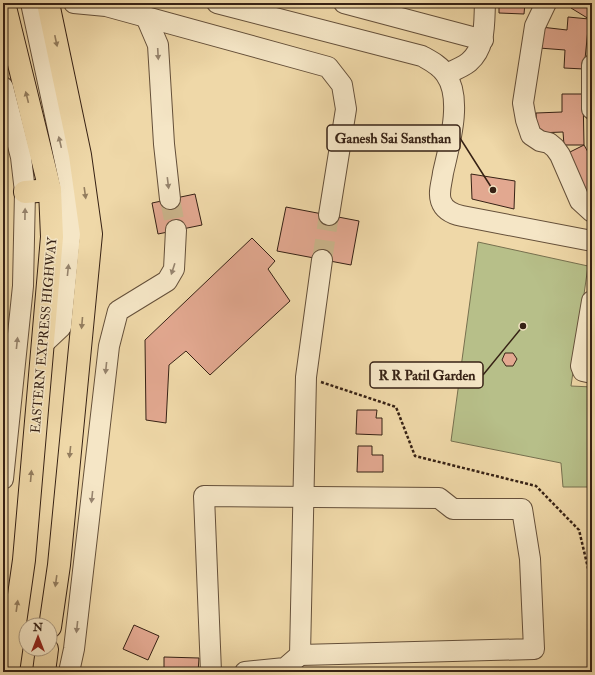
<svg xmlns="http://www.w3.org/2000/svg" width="595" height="675" font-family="'IM FELL Double Pica',serif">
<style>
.green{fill:#b7bf89;stroke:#77704f}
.building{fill:#e2a890;stroke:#372215}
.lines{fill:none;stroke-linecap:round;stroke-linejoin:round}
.minor-tunnel{stroke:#cab48b;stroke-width:20;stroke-dasharray:20 10;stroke-linecap:butt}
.minor-casing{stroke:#65503a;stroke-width:22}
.highway-casing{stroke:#372215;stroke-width:24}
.path{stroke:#372215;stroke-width:2.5;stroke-dasharray:3 2;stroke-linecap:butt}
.minor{stroke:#f5e6c6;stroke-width:20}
.highway{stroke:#efd8a8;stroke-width:22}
.oneway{fill:#937d5e}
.oneway2{fill:#96846e}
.labels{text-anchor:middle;stroke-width:3;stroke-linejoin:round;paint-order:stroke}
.street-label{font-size:13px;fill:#372215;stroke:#f5e6c6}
.leader{fill:none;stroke:#372215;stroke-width:1.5}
.callout-dot{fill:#372215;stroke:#f5e6c6;stroke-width:1.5}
.callout{fill:#f5e6c6;stroke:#372215;stroke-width:1.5}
.callout-label{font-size:14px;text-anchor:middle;font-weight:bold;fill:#372215}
</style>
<rect width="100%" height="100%" fill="#efd8a8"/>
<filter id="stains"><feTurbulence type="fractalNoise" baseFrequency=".005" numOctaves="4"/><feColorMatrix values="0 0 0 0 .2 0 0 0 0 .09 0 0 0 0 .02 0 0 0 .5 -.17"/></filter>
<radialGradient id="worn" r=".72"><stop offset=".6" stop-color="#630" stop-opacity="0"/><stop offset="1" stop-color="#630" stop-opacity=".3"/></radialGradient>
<!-- green -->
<path class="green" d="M478 242 588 266 571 386 592 387V487H563L561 463 451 441Z"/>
<!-- building -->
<g class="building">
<path d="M499 3H525L524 14 499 13Z"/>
<path d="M574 3H592V13L589 19 571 8Z"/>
<path d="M568 17 589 19 584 69 564 68 565 50 539 48 541 27 567 30Z"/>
<path d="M562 94H583L584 145H564L563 132 537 133 536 113 562 112Z"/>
<path d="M584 145 592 159V203L566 154Z"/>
<path d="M471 174 515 181 514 209 472 199Z"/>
<path d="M195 194 202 225 158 234 152 203Z"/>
<path d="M286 207 359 221 351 265 277 251Z"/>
<path d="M252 238 275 261 268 269 290 301 210 375 186 351 169 365 166 423 146 420 145 340Z"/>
<path d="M505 353H513L517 359 513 366H506L502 360Z"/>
<path d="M357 410H377L376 418H382V435L356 434Z"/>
<path d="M358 446H372V455H383V472H357Z"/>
<path d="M134 625 159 636 148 660 123 649Z"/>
<path d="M164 657 199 658 198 672H164Z"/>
</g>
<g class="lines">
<!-- minor-tunnel -->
<g class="minor-tunnel">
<path d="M170 199 176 230"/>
<path d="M322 260 329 215"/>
</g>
<!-- minor casing -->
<g class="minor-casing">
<g id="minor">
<path d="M31 3 70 185V238L61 327 44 343"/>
<path d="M74 3 106 6 328 67 342 85 346 109 329 215"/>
<path d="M217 3 422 56C431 61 441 66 446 75 463 99 449 146 443 173 442 182 438 192 441 201 444 210 452 214 462 216L592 241"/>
<path d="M344 3 483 40"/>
<path d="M546 3 535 26 523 103 526 120 531 135 540 141 549 143 555 148 560 155 580 201 592 212"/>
<path d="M146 17 158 45 164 144 170 199"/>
<path d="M592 65V109"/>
<path d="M446 74C453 71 463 67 469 62 486 47 484 24 485 3"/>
<path d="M3 87 21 157 25 192 23 286 3 479"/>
<path d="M592 301 581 366 583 371 592 373"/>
<path d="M69 672 74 649 109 346 118 311 167 281 174 269 176 230"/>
<path d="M211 672 204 496 439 498 453 509H522L530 559 534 649 300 655"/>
<path d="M245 672 285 668 300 655 306 377 322 260"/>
</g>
</g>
<!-- highway casing -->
<g class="highway-casing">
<g id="highway">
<path d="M4 3 50 190 52 237 24 560 8 672"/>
<path d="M48 3 80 155 91 234 59 565 50 627"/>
<path d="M25 192 50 190"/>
<path d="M44 672 47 649"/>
</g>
</g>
<!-- path -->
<path class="path" d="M321 382 396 407 415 456 536 486 579 530 592 585"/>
<!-- minor -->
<use href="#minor" class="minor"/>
<!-- highway -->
<use href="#highway" class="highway"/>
</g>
<!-- one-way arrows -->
<defs><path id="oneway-solid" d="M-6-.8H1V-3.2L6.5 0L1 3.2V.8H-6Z"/></defs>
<g class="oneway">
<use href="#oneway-solid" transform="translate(56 41) rotate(78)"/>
<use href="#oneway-solid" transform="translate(27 97) rotate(-104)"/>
<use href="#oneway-solid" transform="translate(85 193) rotate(82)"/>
<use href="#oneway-solid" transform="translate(82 323) rotate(95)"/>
<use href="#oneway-solid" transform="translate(70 452) rotate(96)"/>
<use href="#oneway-solid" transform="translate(31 476) rotate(-85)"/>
<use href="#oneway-solid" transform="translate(56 581) rotate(98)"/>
<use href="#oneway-solid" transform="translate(17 606) rotate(-82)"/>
</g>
<g class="oneway2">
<use href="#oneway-solid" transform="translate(158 54) rotate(87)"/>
<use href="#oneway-solid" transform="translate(60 142) rotate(-103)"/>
<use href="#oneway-solid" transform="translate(168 183) rotate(83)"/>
<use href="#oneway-solid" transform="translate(25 214) rotate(-89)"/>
<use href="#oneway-solid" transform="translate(173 269) rotate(108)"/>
<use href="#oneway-solid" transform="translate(68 270) rotate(-84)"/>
<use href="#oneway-solid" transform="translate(17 343) rotate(-84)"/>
<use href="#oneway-solid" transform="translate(106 368) rotate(96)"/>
<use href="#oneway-solid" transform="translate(92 497) rotate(96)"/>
<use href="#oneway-solid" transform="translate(77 627) rotate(96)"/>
</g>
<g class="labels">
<!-- street labels -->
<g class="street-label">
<text transform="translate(43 335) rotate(-85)" y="5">EASTERN EXPRESS HIGHWAY</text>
</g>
</g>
<!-- callouts -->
<path class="leader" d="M493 190L460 138M523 326L483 375"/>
<g class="callout-dot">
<circle cx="493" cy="190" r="4"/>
<circle cx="523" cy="326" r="4"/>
</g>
<g class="callout">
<rect x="327" y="125" width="133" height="26" rx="4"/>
<rect x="370" y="362" width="113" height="26" rx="4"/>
</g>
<g class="callout-label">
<text x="393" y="143">Ganesh Sai Sansthan</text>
<text x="427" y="380">R R Patil Garden</text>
</g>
<!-- margin -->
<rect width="595" height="675" fill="none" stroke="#efd8a8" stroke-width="16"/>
<rect x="4" y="4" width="587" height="667" fill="none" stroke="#372215" stroke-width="2"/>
<rect x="8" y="8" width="579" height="659" fill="none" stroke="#372215"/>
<!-- north arrow -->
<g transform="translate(38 637)"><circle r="19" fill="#f5e6c6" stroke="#a9987f"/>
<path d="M0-3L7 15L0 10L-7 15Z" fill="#8f2418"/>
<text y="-6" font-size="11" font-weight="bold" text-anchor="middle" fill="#372215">N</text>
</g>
<rect width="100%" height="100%" filter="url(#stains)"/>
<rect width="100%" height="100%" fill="url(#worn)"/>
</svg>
